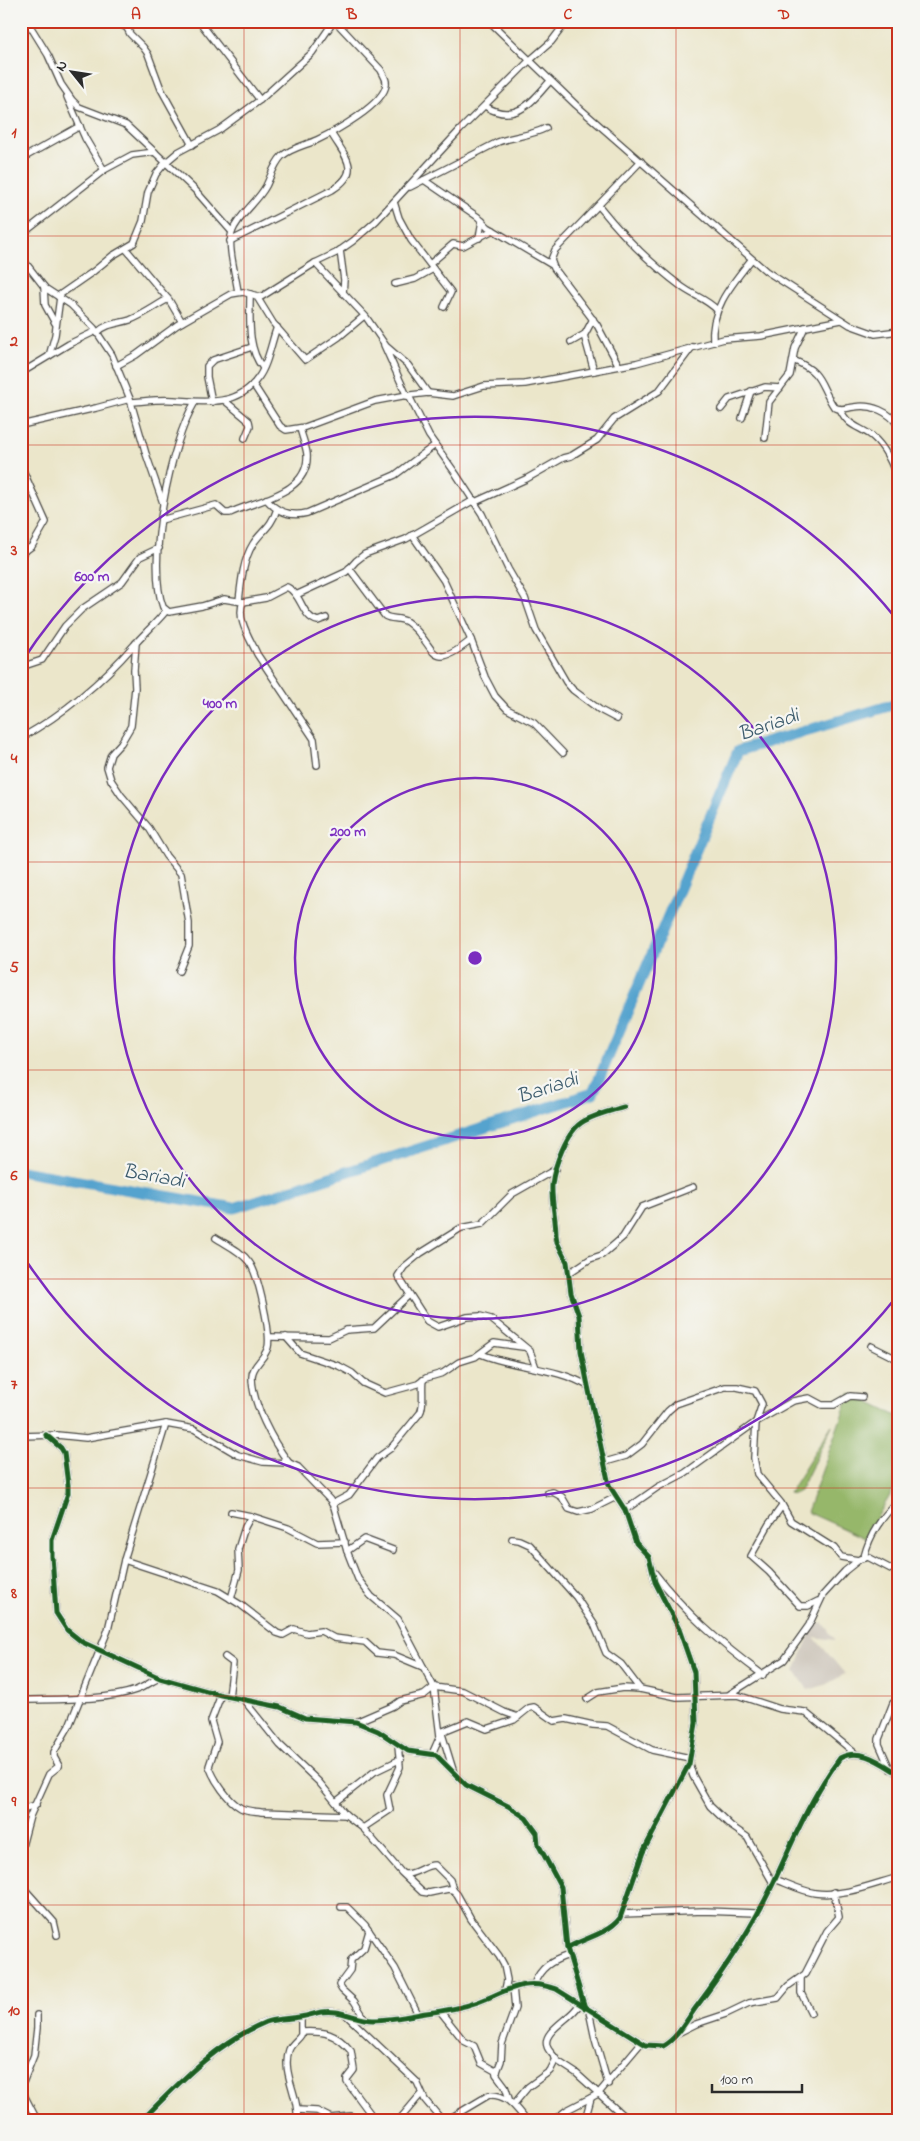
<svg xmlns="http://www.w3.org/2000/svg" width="920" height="2141" font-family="'Indie Flower',sans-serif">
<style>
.industrial{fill:#cbc3b8}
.forest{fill:#96b76b;stroke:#60714b}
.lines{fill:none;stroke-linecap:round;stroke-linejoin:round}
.river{stroke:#55a3ce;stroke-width:11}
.minor-casing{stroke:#484743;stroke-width:8}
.minor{stroke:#fff;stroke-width:5.5}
.cycleway-casing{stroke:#f6f6f2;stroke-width:8}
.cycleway{stroke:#1b5e20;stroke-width:5}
.grid{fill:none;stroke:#c8321e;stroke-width:1;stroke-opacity:0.55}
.ring{fill:none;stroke:#7b2cbf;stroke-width:2.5}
.labels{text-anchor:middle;stroke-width:4.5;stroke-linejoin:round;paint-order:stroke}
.water-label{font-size:21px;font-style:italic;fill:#3c5b6c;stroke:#f6f6f2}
.centre{fill:#7b2cbf;stroke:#f6f6f2;stroke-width:2.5}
.ring-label{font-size:15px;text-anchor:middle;font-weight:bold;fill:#7b2cbf;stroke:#f6f6f2;stroke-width:4.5;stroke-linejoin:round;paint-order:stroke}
.neatline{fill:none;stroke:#c8321e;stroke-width:2}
.grid-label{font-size:16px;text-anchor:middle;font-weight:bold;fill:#c8321e}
</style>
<rect width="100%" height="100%" fill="#f6f6f2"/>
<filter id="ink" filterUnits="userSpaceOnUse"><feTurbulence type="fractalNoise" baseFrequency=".02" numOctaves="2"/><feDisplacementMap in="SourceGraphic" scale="10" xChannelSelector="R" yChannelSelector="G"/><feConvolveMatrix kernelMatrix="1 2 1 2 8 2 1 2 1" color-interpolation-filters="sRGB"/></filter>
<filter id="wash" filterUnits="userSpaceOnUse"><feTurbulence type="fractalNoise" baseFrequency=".0096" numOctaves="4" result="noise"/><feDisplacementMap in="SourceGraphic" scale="20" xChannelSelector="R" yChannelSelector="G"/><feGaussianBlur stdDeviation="1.12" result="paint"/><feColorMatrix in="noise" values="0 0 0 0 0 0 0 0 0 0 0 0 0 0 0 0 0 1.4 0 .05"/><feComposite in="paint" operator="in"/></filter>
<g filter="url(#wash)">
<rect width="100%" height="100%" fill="#ebe6ca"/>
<!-- industrial -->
<path class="industrial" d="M822 1622 835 1640 814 1637 845 1674 825 1685 808 1690 795 1670 813 1627Z"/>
<!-- forest -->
<g class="forest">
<path d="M850 1393 899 1417V1480L865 1538 807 1512Z"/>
<path d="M832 1425 800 1491 793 1494 789 1493Z"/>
</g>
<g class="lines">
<!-- river -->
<path class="river" d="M21 1171 234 1208 593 1093 738 751 899 703"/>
</g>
</g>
<g filter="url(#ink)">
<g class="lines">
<!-- minor casing -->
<g class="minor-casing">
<g id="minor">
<path d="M27 21 48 55 61 84 72 100 79 107 126 125 195 190 232 232"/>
<path d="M114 21 127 28 130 34 143 47 148 54 161 89 192 145"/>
<path d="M199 21 260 100"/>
<path d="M489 21 576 105 766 271 850 325 875 334 899 331"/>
<path d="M67 97 85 138 104 170"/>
<path d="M485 106C515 125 532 102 550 81"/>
<path d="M21 148 26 156"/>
<path d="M21 159 80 126"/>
<path d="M424 180 478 217 488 227 552 265"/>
<path d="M410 187 498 142C514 136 530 136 546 128"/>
<path d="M394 202 399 218 411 240 451 292 444 307"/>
<path d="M599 206C623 236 651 264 682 287 694 296 707 299 717 310"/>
<path d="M21 235 104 170 132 155 155 152"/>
<path d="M479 238 482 221"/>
<path d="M230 241 332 190C363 171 345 157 331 133"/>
<path d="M126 249 169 300 182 322"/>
<path d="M340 250 344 280 343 293"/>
<path d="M21 257 45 288 71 305 94 328 112 355 130 399 146 454 163 503"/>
<path d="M315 263 366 317 386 346 408 365 428 393"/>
<path d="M430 264 453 244 463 246 493 230"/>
<path d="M395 284 415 279 433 269"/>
<path d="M44 287 45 305 55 323"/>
<path d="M238 292C236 276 227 246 232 232 239 214 257 203 266 186 271 176 274 164 282 156 291 148 306 145 317 140 334 132 385 104 386 84 387 79 383 75 381 70L335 21"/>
<path d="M250 294C250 319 247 349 263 368"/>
<path d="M58 296 94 271 112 256 134 243 143 221 148 192 156 174 165 163 178 152 219 130 260 100 312 53 334 21"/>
<path d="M257 297 273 323 305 360 339 337 364 316"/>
<path d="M98 332C107 323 118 324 130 320 143 315 155 306 168 299"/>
<path d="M584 335 594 371"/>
<path d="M571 342 585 334 593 319"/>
<path d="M713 342C710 309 732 284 751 260"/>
<path d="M384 345 407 396"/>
<path d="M49 356 55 335 60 297"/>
<path d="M793 360C824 373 818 383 834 407 841 411 846 408 854 407 871 404 890 411 899 427"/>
<path d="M116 366 136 355 177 325 231 294 243 292 261 297 315 263 336 253 353 241 376 221 460 130 529 61 551 42 567 21"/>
<path d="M619 366 597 325 554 268 551 260 555 250 641 161"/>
<path d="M21 373 69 344 96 331"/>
<path d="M253 384 280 426 286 430 305 427 375 401 402 396 428 393 453 396 484 386 525 384 636 363 724 339 761 336 841 320"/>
<path d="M409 396 429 436 456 474 482 514 508 569 525 598 536 630 566 682 573 690 600 710 617 719"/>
<path d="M224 400 249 421 250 426 245 438"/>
<path d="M131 402C145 401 160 399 174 400 204 402 238 407 258 378 268 365 271 343 277 327"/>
<path d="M195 402C170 443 146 563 163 607L169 612 202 606 224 599 243 602 266 598 287 587C302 594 302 618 318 621L326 618"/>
<path d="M212 402 207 377V366L213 360 252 347"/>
<path d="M721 409 729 399 765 387 780 388"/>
<path d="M840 409C848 427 859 426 872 436 886 448 894 467 899 484"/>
<path d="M742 418 751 391"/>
<path d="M21 425 96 408 130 399"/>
<path d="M765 438 769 402 790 375 795 348 805 327"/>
<path d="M21 466 46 522 32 546 21 554"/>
<path d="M266 499C277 512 291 517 307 513L395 475 435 445"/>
<path d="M475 502 526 479 563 458 571 456 597 440 614 419 659 391 692 347"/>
<path d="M161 520 216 505 225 513H230C256 500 310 494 307 454 306 446 302 437 300 428"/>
<path d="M412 535 444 581 471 640 485 677 495 696 507 709 534 723 563 753"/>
<path d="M349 568 385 616C392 620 399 617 407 622 437 643 427 676 471 640"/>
<path d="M296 595 346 572 356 561 365 554 406 539 474 500"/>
<path d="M239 601C241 583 243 560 253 544 262 530 271 528 277 509"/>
<path d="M243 602C236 619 250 638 257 654L314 739 317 765"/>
<path d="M136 643 134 670 135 688 131 726 121 743 111 754 107 767 111 780 121 795 149 828 166 856 181 874 189 923V946L179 971"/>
<path d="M21 667 42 660 65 626 82 609 122 582 140 557 159 548"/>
<path d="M21 738C65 713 101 683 134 645 145 633 156 623 166 611"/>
<path d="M216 1238C227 1245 241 1251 249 1262 258 1273 271 1333 268 1347 265 1359 252 1365 252 1377 252 1404 273 1442 289 1463"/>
<path d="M569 1273 590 1259 602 1255 623 1237 642 1207 693 1187"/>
<path d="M269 1337 329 1338 346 1330 374 1328 409 1295"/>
<path d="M286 1337 300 1353 339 1366 352 1373 363 1383 385 1393 418 1384 426 1378 443 1373 459 1362 475 1357 494 1343 523 1347"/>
<path d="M871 1346 899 1360"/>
<path d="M481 1354C514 1368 557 1367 588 1386"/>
<path d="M536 1368 530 1351 491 1319 480 1316 467 1317 438 1327 427 1321 398 1276 404 1267 421 1253 461 1228 482 1224 512 1194 556 1169"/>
<path d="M46 1435 61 1448 64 1453 68 1485V1493L52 1540V1556L56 1613 67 1630 82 1642 160 1678 221 1695 280 1707 305 1718 356 1722 378 1731 408 1751 436 1755 466 1785 508 1806 526 1818 537 1833 538 1844 561 1887 567 1948 585 2008"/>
<path d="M21 1436 57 1435 86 1438 166 1424 194 1429 238 1455 263 1462 289 1463 298 1467 330 1500 334 1507 347 1551 358 1579 371 1596 398 1619 434 1687 440 1736 432 1754"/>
<path d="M605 1462 626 1456 642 1444 668 1411 676 1404 725 1387H737L755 1391 762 1404 756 1422 754 1458 757 1474 781 1503 791 1521 834 1548 841 1557 858 1560"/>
<path d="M548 1493 553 1492 562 1497 569 1509 578 1512 592 1509 616 1497"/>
<path d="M332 1504 349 1495 377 1458 391 1448 420 1413C425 1405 421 1390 423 1380"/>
<path d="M782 1506 769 1524 751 1556 769 1572 800 1606H808L818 1601"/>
<path d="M625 1510 658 1487 685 1473 756 1422 793 1401 809 1398 822 1405H834L850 1396 862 1397"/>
<path d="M231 1512 251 1516 288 1528 317 1543 345 1542"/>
<path d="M512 1539 519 1540 530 1545 576 1597 594 1624 606 1653 621 1664 640 1689"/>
<path d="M347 1551 364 1539 393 1550"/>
<path d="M864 1557C870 1533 882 1517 899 1500"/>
<path d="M124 1560 218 1591 241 1605 277 1633 283 1635 294 1629 307 1633 321 1631 334 1638 365 1642 377 1653 394 1655 423 1667"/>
<path d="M653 1571C685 1613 721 1644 763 1675"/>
<path d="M231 1599 239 1570 238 1549 245 1527 251 1516"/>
<path d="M225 1657 233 1663 229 1697"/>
<path d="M730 1694 784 1660 809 1625 823 1595 845 1571 860 1559 868 1557 891 1569 899 1571"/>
<path d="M221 1695 211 1721 217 1742 209 1766C214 1780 228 1801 241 1808 247 1811 254 1811 261 1812L346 1815"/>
<path d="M243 1699 280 1745 319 1782 346 1815 363 1828 401 1872 422 1892 429 1893 448 1889 453 1890 457 1894 471 1919 499 1956 504 1965 507 1980 505 1990"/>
<path d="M587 1699 598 1692 623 1688 640 1689 677 1697 737 1695 780 1709 805 1712 856 1754"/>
<path d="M21 1700C54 1699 106 1701 136 1690 145 1687 151 1681 160 1678"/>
<path d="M356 1722 393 1706 400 1701 424 1695 434 1687 463 1691 504 1712 518 1717"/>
<path d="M440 1730 441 1732 468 1721 487 1729 514 1720 529 1708 534 1707 554 1721 566 1719 593 1725 607 1726 652 1750 690 1758"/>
<path d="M442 1734 454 1773"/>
<path d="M689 1764 693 1776 710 1806 731 1826 747 1837 773 1883"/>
<path d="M890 1769 879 1744V1739L893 1703 899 1698"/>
<path d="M336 1802 374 1772 401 1759"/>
<path d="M21 1809 36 1805"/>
<path d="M363 1828 390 1810 387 1795 400 1767 398 1745"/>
<path d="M21 1850 30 1816 49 1774 59 1766 54 1757V1752L69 1726 108 1630 124 1560 166 1424"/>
<path d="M404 1874C416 1875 423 1865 435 1865L450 1880 453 1890"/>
<path d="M775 1879C788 1884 802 1891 815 1893 843 1897 873 1884 899 1877"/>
<path d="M21 1885 54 1922 57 1935"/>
<path d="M341 1907H347L365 1925 395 1968 418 2014"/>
<path d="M621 1914 704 1911 756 1913"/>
<path d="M567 1948C584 1938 608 1934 620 1918L643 1852 689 1764 696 1723 694 1672 679 1629 655 1582 649 1557 636 1543 625 1510 609 1485 588 1386 581 1351 579 1316 571 1293 567 1262 557 1242 556 1235C556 1218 551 1201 552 1185 554 1166 567 1130 584 1121 597 1114 611 1111 624 1107"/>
<path d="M801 1978V1993L811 2013"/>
<path d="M534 1984C541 1967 551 1961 569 1955"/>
<path d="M440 2011 464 2041 474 2046 481 2063 497 2072"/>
<path d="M589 2011 595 2039 608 2084"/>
<path d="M345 2014 417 2082 425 2100 442 2120"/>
<path d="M37 2015V2028L34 2055 22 2085 23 2093 37 2120"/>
<path d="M365 2019 354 2001 342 1990 339 1985 350 1970 351 1960 364 1948 369 1931"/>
<path d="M302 2032C324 2031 336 2033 351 2051L354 2070 347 2079V2082L375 2120"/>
<path d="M678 2033 696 2024 726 2014 749 2003 778 1998 788 1986 805 1974 827 1931 839 1917 834 1892"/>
<path d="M556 2060 576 2073 628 2120"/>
<path d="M510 2102 505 2086 496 2074 501 2061 502 2044 515 2008 513 1987"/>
<path d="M514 2104 528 2087 550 2071 556 2059C553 2054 548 2051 547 2046 542 2031 572 2018 579 2005"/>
<path d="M298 2110 317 2111 331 2118 351 2116 361 2120"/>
<path d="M142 2120C179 2083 216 2043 266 2022 277 2018 288 2019 300 2017 315 2015 318 2010 336 2012 349 2014 361 2020 373 2020 390 2020 409 2016 426 2013 443 2011 461 2008 478 2002 507 1991 524 1977 556 1989L646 2045 663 2046C678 2038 687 2019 697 2006 724 1970 753 1925 772 1886 792 1843 811 1796 840 1758 861 1747 881 1763 899 1774"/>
<path d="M297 2120C300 2097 281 2073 289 2050 291 2044 298 2040 301 2035V2017"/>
<path d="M399 2120 421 2094"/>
<path d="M447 2120 489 2095C507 2094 515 2107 526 2120"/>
<path d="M554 2120 567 2110 598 2094 641 2043"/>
<path d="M585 2120 591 2098"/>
</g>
</g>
<!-- minor -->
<use href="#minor" class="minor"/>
<!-- cycleway casing -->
<g class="cycleway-casing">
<g id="cycleway">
<path d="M46 1435 61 1448 64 1453 68 1485V1493L52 1540V1556L56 1613 67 1630 82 1642 160 1678 221 1695 280 1707 305 1718 356 1722 378 1731 408 1751 436 1755 466 1785 508 1806 526 1818 537 1833 538 1844 561 1887 567 1948 585 2008"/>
<path d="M567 1948C584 1938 608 1934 620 1918L643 1852 689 1764 696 1723 694 1672 679 1629 655 1582 649 1557 636 1543 625 1510 609 1485 588 1386 581 1351 579 1316 571 1293 567 1262 557 1242 556 1235C556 1218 551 1201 552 1185 554 1166 567 1130 584 1121 597 1114 611 1111 624 1107"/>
<path d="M142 2120C179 2083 216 2043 266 2022 277 2018 288 2019 300 2017 315 2015 318 2010 336 2012 349 2014 361 2020 373 2020 390 2020 409 2016 426 2013 443 2011 461 2008 478 2002 507 1991 524 1977 556 1989L646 2045 663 2046C678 2038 687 2019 697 2006 724 1970 753 1925 772 1886 792 1843 811 1796 840 1758 861 1747 881 1763 899 1774"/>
</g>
</g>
<!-- cycleway -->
<use href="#cycleway" class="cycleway"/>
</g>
</g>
<!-- grid -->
<path class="grid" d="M244 21V2120M460 21V2120M676 21V2120M21 236H899M21 445H899M21 653H899M21 862H899M21 1070H899M21 1279H899M21 1488H899M21 1696H899M21 1905H899"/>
<!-- distance rings -->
<g class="ring">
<circle cx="475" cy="958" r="180"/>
<circle cx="475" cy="958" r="361"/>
<path d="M898 1295A541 541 0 0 1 21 1253M21 663A541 541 0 0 1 898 621"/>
</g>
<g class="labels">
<!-- water labels -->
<g class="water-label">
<text transform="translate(768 724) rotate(-19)" y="7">Bariadi</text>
<text transform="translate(547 1087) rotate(-18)" y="7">Bariadi</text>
<text transform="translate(154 1175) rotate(10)" y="7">Bariadi</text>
</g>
</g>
<circle cx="475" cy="958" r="8" class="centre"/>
<g class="ring-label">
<text x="92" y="581">600 m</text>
<text x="220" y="708">400 m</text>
<text x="348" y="836">200 m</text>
</g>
<!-- margin -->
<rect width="920" height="2141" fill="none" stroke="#f6f6f2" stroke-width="55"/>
<!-- north arrow -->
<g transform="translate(72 72) rotate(300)" stroke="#f6f6f2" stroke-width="4" paint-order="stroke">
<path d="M0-4L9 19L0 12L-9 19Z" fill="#2b2b2b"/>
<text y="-8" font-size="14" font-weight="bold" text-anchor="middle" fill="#2b2b2b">N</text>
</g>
<!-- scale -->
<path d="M712 2084v8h90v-8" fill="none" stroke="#2b2b2b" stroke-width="2.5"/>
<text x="720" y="2084" font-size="15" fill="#2b2b2b" stroke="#f6f6f2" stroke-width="4" paint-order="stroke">100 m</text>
<rect x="28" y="28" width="864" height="2086" class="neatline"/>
<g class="grid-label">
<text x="136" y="19">A</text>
<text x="352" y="19">B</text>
<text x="568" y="19">C</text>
<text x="784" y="19">D</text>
<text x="14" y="137">1</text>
<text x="14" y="346">2</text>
<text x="14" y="555">3</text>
<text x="14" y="763">4</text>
<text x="14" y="972">5</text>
<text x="14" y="1180">6</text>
<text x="14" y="1389">7</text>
<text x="14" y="1598">8</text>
<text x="14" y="1806">9</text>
<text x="14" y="2015">10</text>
</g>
</svg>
